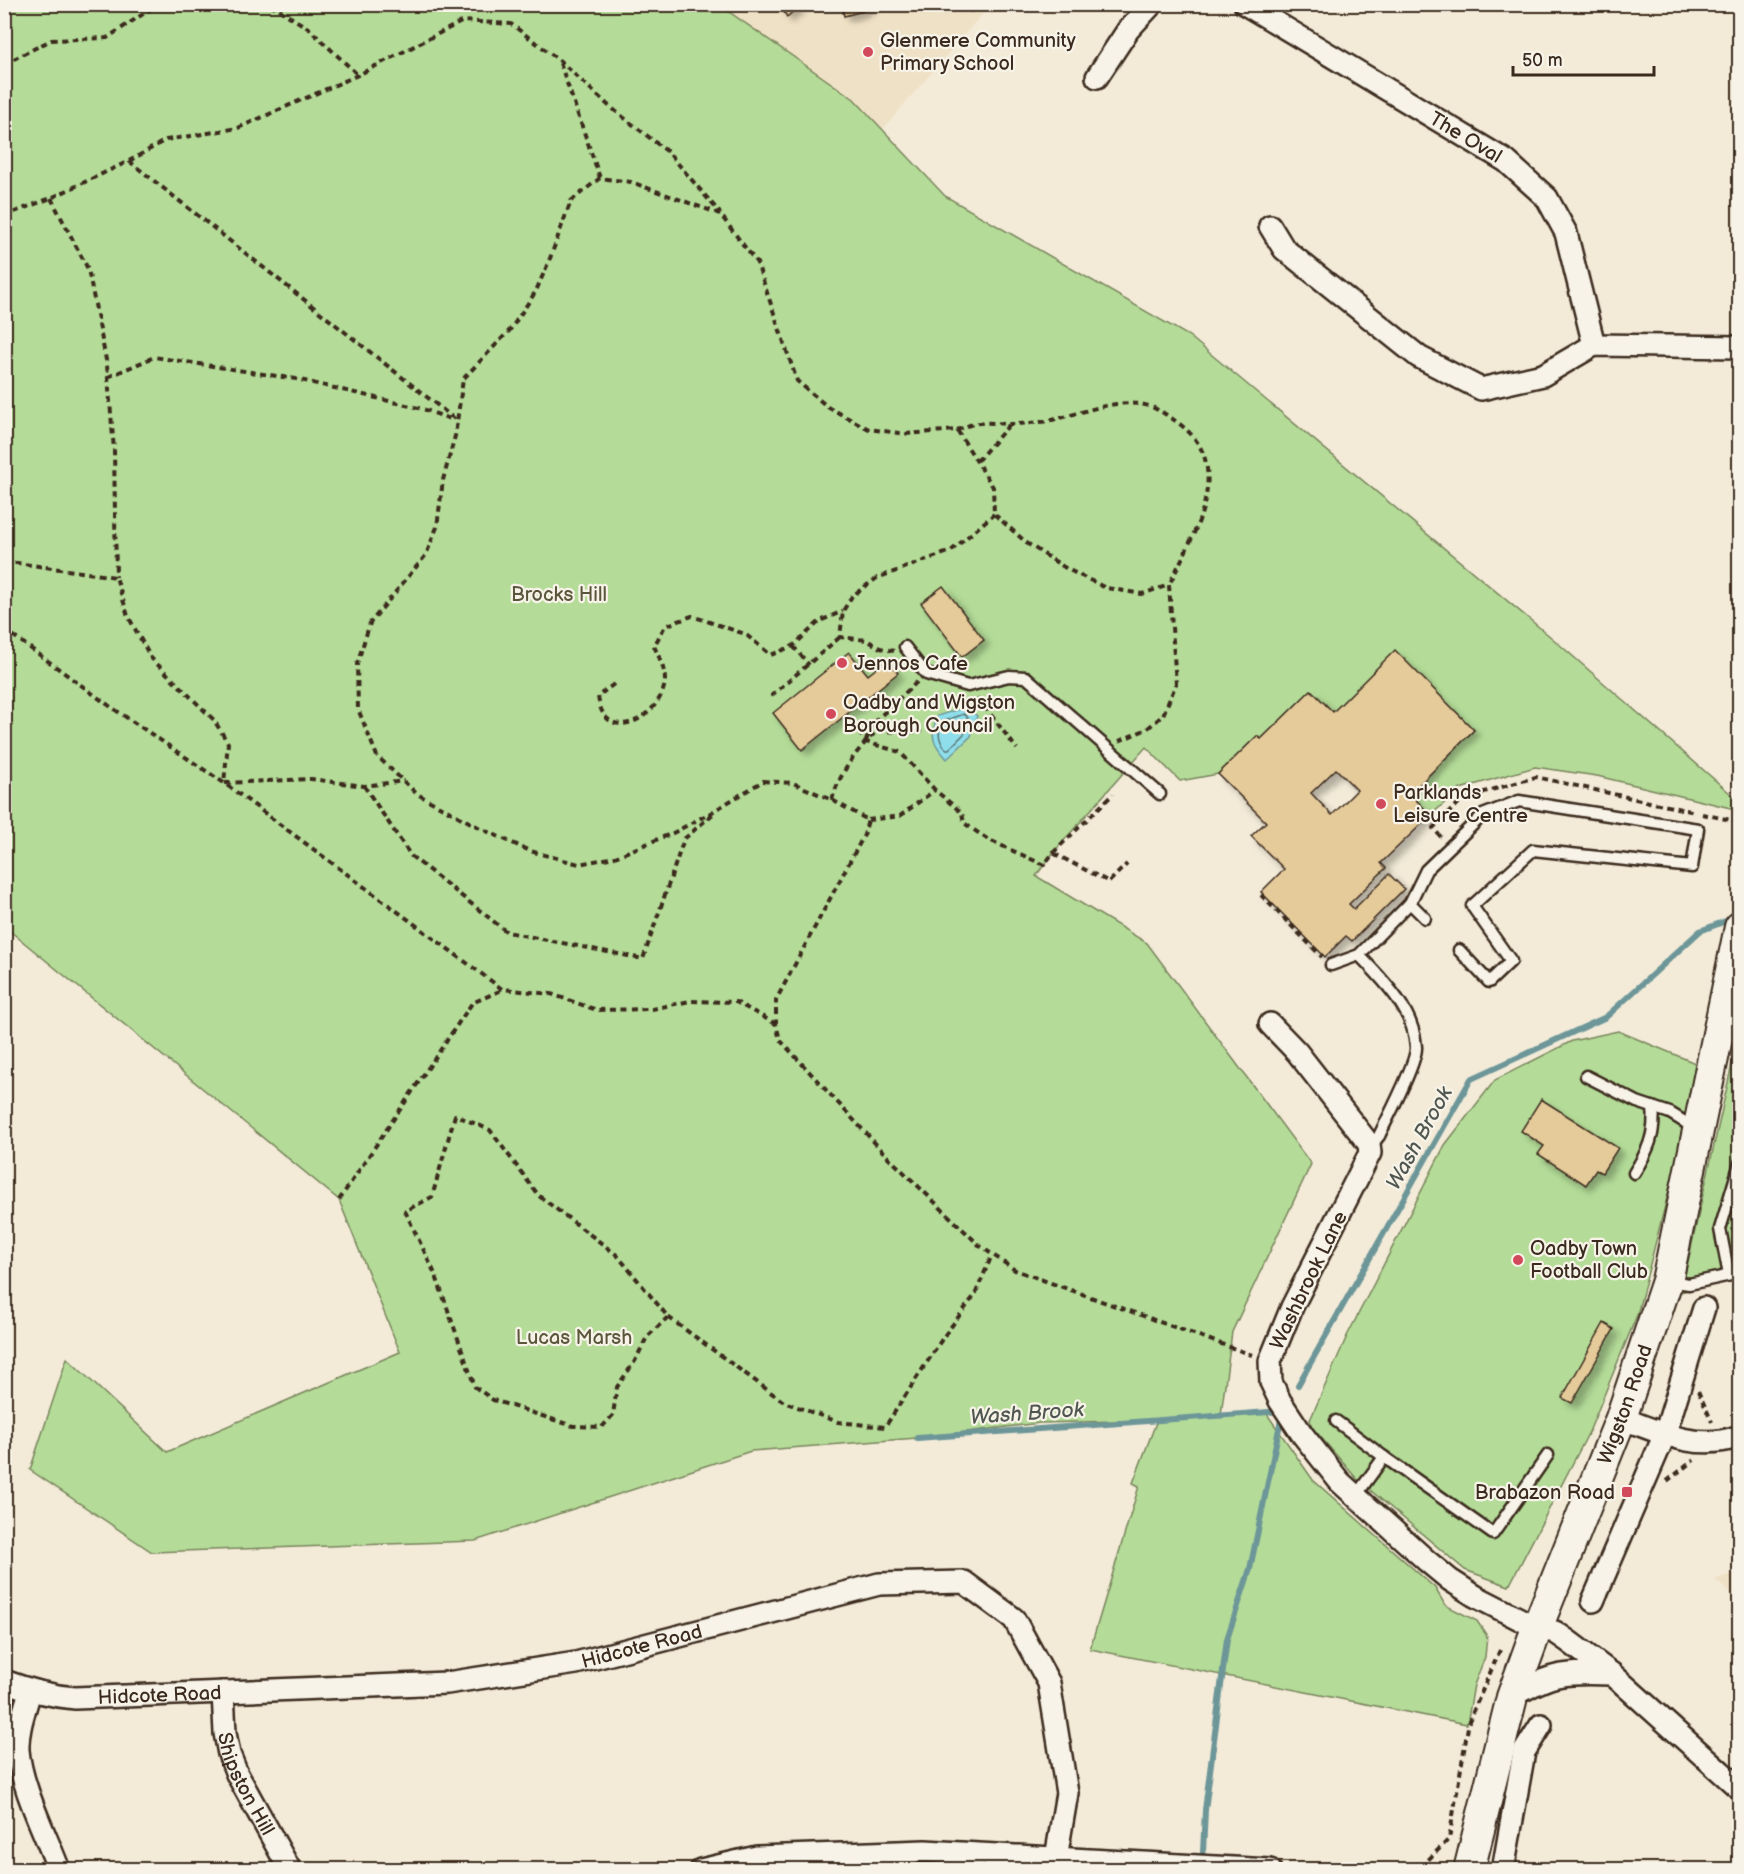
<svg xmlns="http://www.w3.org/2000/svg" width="1744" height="1874" font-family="'Balsamiq Sans',sans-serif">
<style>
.built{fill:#efe1c5}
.green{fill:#b4dc98;stroke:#78835b;stroke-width:1.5}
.water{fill:#8edeeb;stroke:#6d9699;stroke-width:1.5}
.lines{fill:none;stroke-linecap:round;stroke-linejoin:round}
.shore{stroke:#5c7270;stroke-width:1.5}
.stream{stroke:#6d9699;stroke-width:6}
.building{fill:#e5cb9a;stroke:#3b2a1e;stroke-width:1.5;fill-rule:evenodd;filter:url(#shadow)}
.service-casing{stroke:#3b2a1e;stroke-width:15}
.minor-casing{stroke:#3b2a1e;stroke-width:26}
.secondary-casing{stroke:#3b2a1e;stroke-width:34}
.path{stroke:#3b2a1e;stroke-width:4;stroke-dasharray:6 4.5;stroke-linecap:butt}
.service{stroke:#f7f3e8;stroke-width:10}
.minor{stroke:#f7f3e8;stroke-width:21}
.secondary{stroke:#f7f3e8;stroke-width:30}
.poi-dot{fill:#d1495b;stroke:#f7f3e8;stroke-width:2}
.labels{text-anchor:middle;stroke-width:4.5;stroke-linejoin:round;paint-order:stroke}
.poi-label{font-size:20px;fill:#3b2a1e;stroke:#f7f3e8;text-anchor:start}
.street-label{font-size:20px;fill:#3b2a1e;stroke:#f7f3e8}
.park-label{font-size:20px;fill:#59563c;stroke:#f7f3e8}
.water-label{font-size:21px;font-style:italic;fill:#505751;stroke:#f7f3e8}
</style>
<defs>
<filter id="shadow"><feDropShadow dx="5.5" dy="5.5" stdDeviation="3" flood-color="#0004"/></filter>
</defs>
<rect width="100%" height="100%" fill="#f3ebd8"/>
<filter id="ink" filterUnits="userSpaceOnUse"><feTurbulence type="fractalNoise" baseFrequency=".0167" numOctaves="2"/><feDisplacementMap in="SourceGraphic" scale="12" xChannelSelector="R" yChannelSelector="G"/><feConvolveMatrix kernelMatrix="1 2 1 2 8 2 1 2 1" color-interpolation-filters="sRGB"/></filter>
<g filter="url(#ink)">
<!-- built -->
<g class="built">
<path d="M719 5H990L883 129 854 99Z"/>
<path d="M1739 1571H1740L1739 1600 1715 1580Z"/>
</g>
<!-- green -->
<g class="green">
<path d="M125 4 719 5 854 99 945 196 1189 336 1552 638 1739 801V810L1597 776 1535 767 1460 789 1431 815 1410 794 1474 730 1395 651 1333 712 1311 690 1261 739 1257 736 1218 774 1180 781 1146 747 1053 853 1036 876 1147 943 1311 1164 1232 1332 1221 1415 1267 1414 1313 1480 1435 1588 1445 1605 1477 1621 1487 1636 1485 1657 1474 1685 1467 1724 1090 1649 1139 1486 1133 1483 1157 1420 1040 1423 917 1438 751 1451 475 1541 152 1552 30 1470 67 1358 167 1452 400 1352 339 1200 5 927 4 13 12 5H65L73 11 121 7Z"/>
<path d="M1618 1031 1695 1063 1686 1124 1637 1315 1589 1432 1509 1586 1465 1570 1357 1479 1312 1427 1310 1420 1347 1336 1445 1145 1495 1080 1572 1041Z"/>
<path d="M1739 1033V1276L1681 1292 1686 1271Z"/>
</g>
<!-- water -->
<path class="water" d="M966 707 977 716 971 736 947 759C932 742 930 738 937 716Z"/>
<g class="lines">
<!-- shore -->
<path class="shore" d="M964 714 969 719 965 733 949 749H946C938 740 938 733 941 722Z"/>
<!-- stream -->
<g class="stream">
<path d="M1298 1385 1471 1079 1606 1017 1700 931 1728 920"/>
<path d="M917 1438 1281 1411"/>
<path d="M1203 1852 1205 1810 1227 1639 1250 1569 1282 1414"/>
</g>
</g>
<!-- building -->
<g class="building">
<path d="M779 4H800V5L787 17Z"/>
<path d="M841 4H872L863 11 844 16Z"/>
<path d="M943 586 984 640 962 657 921 603Z"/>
<path d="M1395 650 1474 730 1410 794 1431 815 1381 863 1386 868 1349 904 1354 909 1389 874 1404 889 1352 941 1346 936 1325 957 1261 892 1284 869 1251 836 1266 822 1218 774 1257 736 1261 739 1311 690 1333 712ZM1336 769 1357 790 1332 815 1311 793Z"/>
<path d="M849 652 868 675 887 660 898 673 802 750 773 713Z"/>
<path d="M1541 1099 1618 1148 1602 1173 1596 1170 1586 1185 1538 1154 1544 1146 1521 1131Z"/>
<path d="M1740 1189V1215L1731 1207 1737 1202 1731 1197Z"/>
<path d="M1740 1221V1238L1731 1229Z"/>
<path d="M1604 1323 1614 1329 1572 1403 1562 1398Z"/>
</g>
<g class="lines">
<!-- service casing -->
<g class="service-casing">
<g id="service">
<path d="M970 4 971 5"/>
<path d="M905 647 926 674 968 686 1009 676 1026 677 1160 794"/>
<path d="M1410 903 1426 870 1483 815 1519 801 1698 829 1692 867 1533 850 1472 906 1511 961 1489 982 1459 950"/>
<path d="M1359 955C1383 980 1414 1010 1416 1047 1417 1063 1387 1119 1379 1136L1375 1141 1369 1144"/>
<path d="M1331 965 1359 955 1410 903 1425 918"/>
<path d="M1586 1076 1637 1102 1670 1113 1696 1129"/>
<path d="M1634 1173C1648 1151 1656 1134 1653 1107"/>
<path d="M1729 1275 1720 1229 1740 1163"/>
<path d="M1669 1281 1689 1284 1740 1273"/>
<path d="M1336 1421 1384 1457"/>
<path d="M1355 1497 1384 1457 1493 1534 1548 1455"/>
</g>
</g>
<!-- minor casing -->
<g class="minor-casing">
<g id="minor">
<path id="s1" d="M1245 4 1506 161 1547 198 1566 233 1594 345"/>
<path d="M1097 77 1128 30 1152 4"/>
<path d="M1270 226 1284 249 1419 357 1481 389 1543 375 1594 345 1740 347"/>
<path d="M1270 1024 1297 1052 1369 1144 1370 1153 1292 1307 1270 1361 1271 1382 1280 1401 1302 1434 1340 1482 1427 1561 1450 1580 1475 1596 1537 1628 1555 1632 1568 1641 1612 1674 1740 1789"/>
<path d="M1621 1418C1660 1432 1697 1452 1740 1436"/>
<path d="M1593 1601 1665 1434 1704 1308"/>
<path id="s2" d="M4 1681C28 1690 50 1696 75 1698L447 1683 576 1663 879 1584 964 1582 1014 1619 1049 1683 1067 1793 1056 1858"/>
<path d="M30 1691C25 1710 17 1730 18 1750 21 1787 46 1835 59 1870"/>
<path id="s3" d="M223 1692 225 1733 229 1754 237 1774 290 1870"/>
<path d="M1512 1697C1551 1672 1567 1672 1612 1674"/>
<path d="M701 1870 757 1857 925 1851 1270 1870"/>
<path d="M1503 1870 1524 1752 1541 1725"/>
</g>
</g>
<!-- secondary casing -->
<g class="secondary-casing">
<g id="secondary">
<path id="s4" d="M1469 1870 1512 1697 1537 1628 1621 1418 1667 1281 1740 927"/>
</g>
</g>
<!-- path -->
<g class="path">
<path d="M270 4 308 28 358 75"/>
<path d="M4 10 10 4"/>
<path d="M560 63 600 178"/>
<path d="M4 64 51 40 107 38 158 4"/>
<path d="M129 161 456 420"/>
<path d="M51 198 88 269 107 365 114 450 116 577"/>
<path d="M4 216 51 198 129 161 166 140 238 128 358 75 463 21 511 24 559 60 609 106 668 152 720 213"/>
<path d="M108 377 154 357 296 379 423 409 453 420"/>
<path d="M957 430C963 428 968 425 974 424 986 421 998 424 1010 424 1022 424 1035 423 1047 421 1078 415 1108 400 1140 404 1155 406 1165 414 1177 422 1238 465 1193 535 1169 585"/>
<path d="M977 461 1010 424"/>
<path d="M4 563H17L116 577 128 616 151 658 214 720 228 743 224 783"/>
<path d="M4 629 111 707 224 783 502 989 551 994 597 1010 652 1009 690 1001 736 1002 776 1024"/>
<path d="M793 646 809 665"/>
<path d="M894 651 880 648 867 640 840 637 843 611 852 596 877 578 951 551 994 514"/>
<path d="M614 684 598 696C603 748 662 718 665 681 665 668 659 657 654 646L665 626 692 616 745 634 771 655 793 646 820 621 843 611"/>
<path d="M771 696 840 637"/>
<path d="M978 698 1017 749"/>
<path d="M846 715 866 742 900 752 935 790 962 813 964 823 987 839 1044 865 1053 853 1109 882 1127 864"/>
<path d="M866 741 872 724 917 682"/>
<path d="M1119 741 1147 729 1163 715 1176 684 1169 585 1142 594 1106 588 1067 569 1028 544 994 514 993 487 957 430 906 434 869 429 829 408 797 381 757 263 720 214 631 182 600 178 571 201 549 261 536 291 510 330 463 379 455 436 443 480 437 527 426 555 370 623 357 664 358 709 377 756 417 794 484 830 530 851 579 864 615 857 673 833 712 812 763 781 793 783 832 800 868 820 864 835 776 1000V1024L780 1040 886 1155 980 1246 1015 1270 1252 1355"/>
<path d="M225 783 311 779 364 786 404 781"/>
<path d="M364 786 411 856 507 932 643 959 684 839 714 813"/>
<path d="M832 800C839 774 857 749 877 731L922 732"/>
<path d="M1702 814 1740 822"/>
<path d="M868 820 900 816 935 790"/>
<path d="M1441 837 1433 828 1464 798 1536 777 1695 812"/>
<path d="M1053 853 1113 794"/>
<path d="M1261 895 1322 957"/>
<path d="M339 1200 472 1003 502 990"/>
<path d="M668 1317 647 1337 635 1361 617 1387 613 1415 602 1427 573 1426 493 1400 475 1387 436 1276 405 1211 432 1197 455 1115 490 1130 539 1196 617 1255 668 1317 784 1402 838 1422 885 1427 944 1336 975 1295 992 1255"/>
<path d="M1698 1391 1712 1422"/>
<path d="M1667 1481 1694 1460"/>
<path d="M1428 1870V1860L1449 1839 1469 1721 1500 1650"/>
</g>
<!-- service -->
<use href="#service" class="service"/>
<!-- minor -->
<use href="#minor" class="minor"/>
<!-- secondary -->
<use href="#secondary" class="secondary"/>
</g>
</g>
<!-- markers -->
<g class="poi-dot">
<circle cx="868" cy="52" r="6"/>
<circle cx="842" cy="663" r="6"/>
<circle cx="831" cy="714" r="6"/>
<circle cx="1381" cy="804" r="6"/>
<circle cx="1518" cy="1260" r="6"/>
<rect x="1621" y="1486" width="12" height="12" rx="3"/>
</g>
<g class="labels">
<!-- poi labels -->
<g class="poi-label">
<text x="880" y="47">Glenmere Community<tspan x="880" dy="23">Primary School</tspan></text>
<text x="854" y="670">Jennos Cafe</text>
<text x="843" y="709">Oadby and Wigston<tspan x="843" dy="23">Borough Council</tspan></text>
<text x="1393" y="799">Parklands<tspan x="1393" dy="23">Leisure Centre</tspan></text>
<text x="1530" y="1255">Oadby Town<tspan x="1530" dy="23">Football Club</tspan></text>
<text x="1615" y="1499" text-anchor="end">Brabazon Road</text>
</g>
<!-- street labels -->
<g class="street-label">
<text dy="7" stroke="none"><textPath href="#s1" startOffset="258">The Oval</textPath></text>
<text transform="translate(1308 1280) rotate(-64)" y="7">Washbrook Lane</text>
<text dy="7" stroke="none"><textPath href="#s4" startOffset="492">Wigston Road</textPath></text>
<text dy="7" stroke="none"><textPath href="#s2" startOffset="644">Hidcote Road</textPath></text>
<text dy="7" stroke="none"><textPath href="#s2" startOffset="158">Hidcote Road</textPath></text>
<text dy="7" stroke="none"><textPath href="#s3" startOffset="96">Shipston Hill</textPath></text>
</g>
<!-- park labels -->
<g class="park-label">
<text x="559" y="601">Brocks Hill</text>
<text x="574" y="1344">Lucas Marsh</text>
</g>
<!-- water labels -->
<g class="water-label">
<text transform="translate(1419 1138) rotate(-61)" y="7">Wash Brook</text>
<text transform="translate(1027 1413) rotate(-4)" y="7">Wash Brook</text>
</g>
</g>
<!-- margin -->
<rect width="1744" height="1874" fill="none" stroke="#f7f3e8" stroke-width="24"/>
<rect x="12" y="12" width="1720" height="1850" fill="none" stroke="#3b2a1e" stroke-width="2" filter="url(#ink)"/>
<!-- scale -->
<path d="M1513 66v9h141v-9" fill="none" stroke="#3b2a1e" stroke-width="3"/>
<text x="1522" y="66" font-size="18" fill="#3b2a1e" stroke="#f7f3e8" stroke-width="4.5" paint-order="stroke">50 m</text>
</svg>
